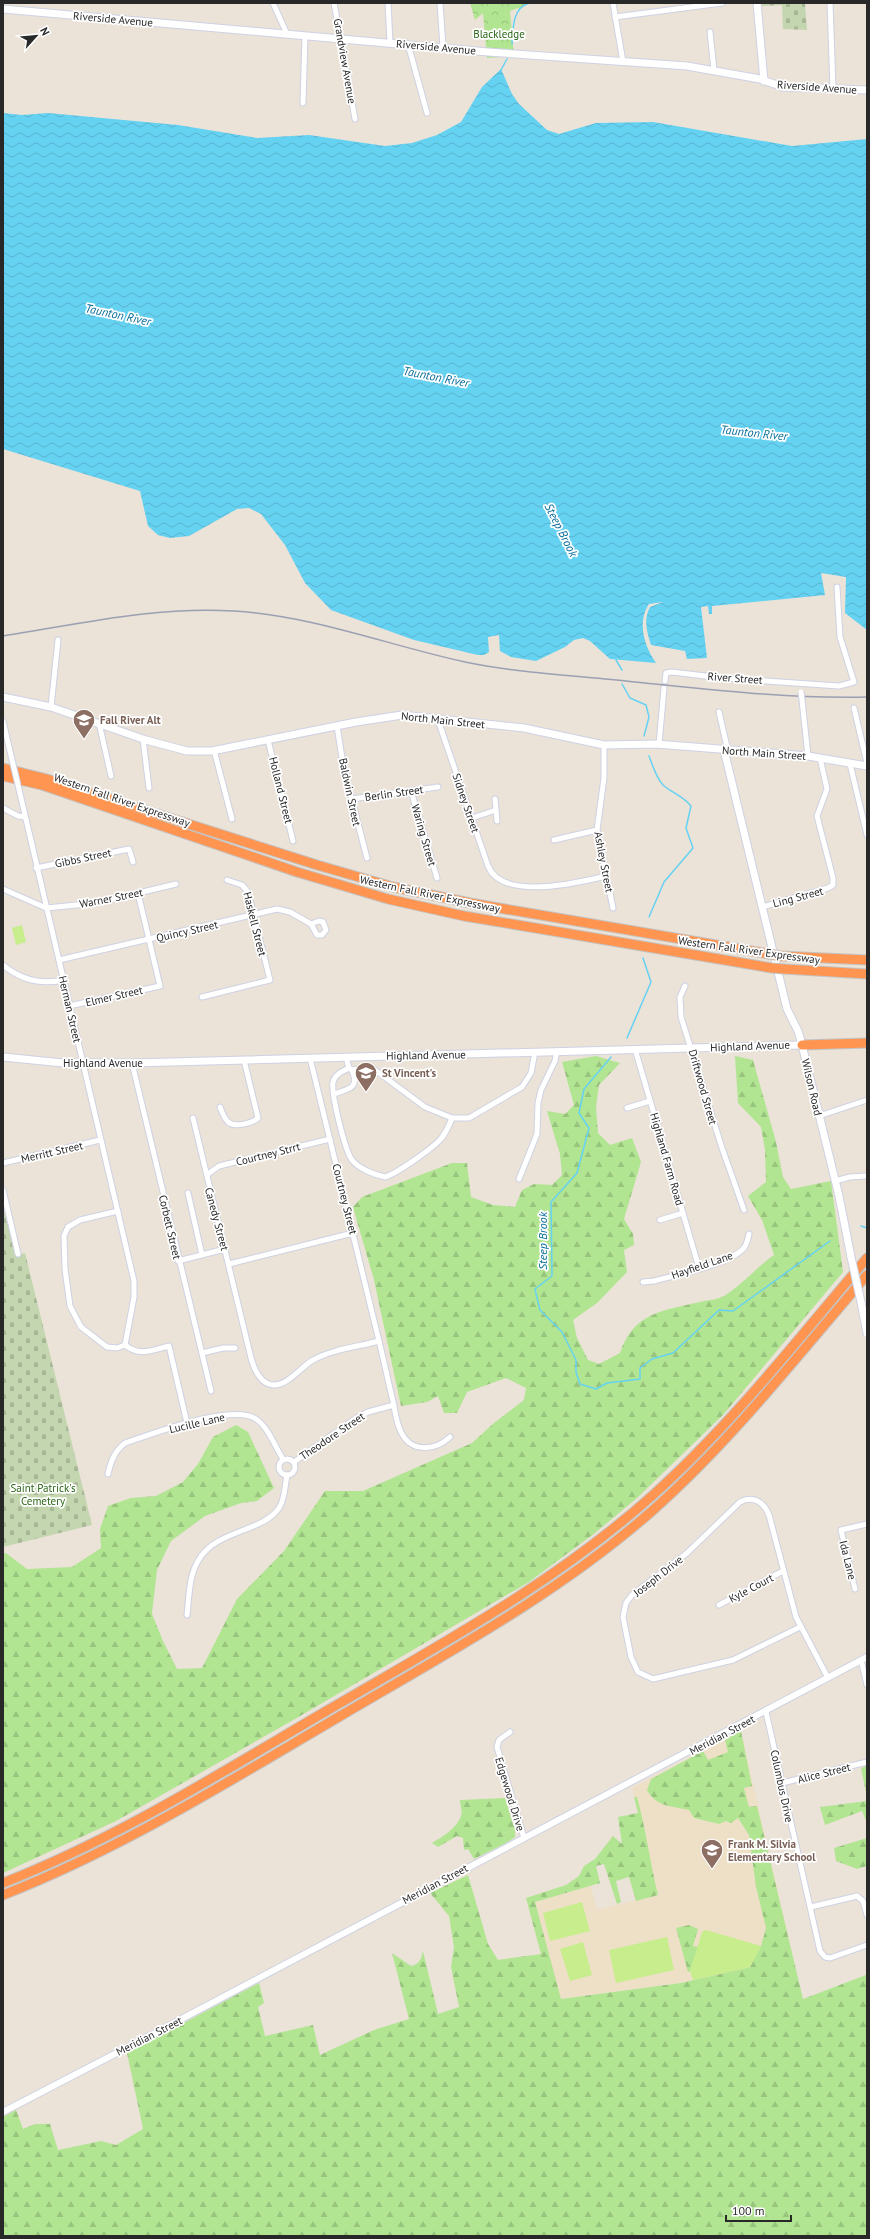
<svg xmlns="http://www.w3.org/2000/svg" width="870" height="2239" font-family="'PT Sans',sans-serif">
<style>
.education{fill:#eee0c7}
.grass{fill:url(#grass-tufts)}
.forest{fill:url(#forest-firs)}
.cemetery{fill:url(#cemetery-stones)}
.park{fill:url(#park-crowns)}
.pitch{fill:#c7ed8d}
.water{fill:url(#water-waves)}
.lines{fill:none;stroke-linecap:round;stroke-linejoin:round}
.stream{stroke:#66d2f2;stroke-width:1.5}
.minor-casing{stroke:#ced2e2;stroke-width:7}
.tertiary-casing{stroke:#ced2e2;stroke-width:8}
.secondary-casing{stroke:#ced2e2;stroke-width:9}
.motorway-casing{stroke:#c3c3c3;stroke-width:11}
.minor{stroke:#fff;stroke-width:5}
.tertiary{stroke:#fff;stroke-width:6}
.secondary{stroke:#fff;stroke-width:7}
.motorway{stroke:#ff9550;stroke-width:9}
.rail{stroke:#9ba0b3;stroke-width:1.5}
.minor-bridge-casing{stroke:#ced2e2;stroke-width:7;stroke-linecap:butt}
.secondary-bridge-casing{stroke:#ced2e2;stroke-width:9;stroke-linecap:butt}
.motorway-bridge-casing{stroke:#c3c3c3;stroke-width:11;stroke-linecap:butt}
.minor-bridge{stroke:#fff;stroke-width:5}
.secondary-bridge{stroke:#fff;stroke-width:7}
.motorway-bridge{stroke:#ff9550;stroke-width:9}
.labels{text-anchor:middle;stroke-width:3.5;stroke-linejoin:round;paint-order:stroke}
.street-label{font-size:11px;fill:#282828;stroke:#fff}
.park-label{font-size:11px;fill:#2a6616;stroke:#fff}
.education-label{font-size:11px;font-weight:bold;fill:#785e54;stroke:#fff;text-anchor:start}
.water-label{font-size:12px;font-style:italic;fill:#086e9b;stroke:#fff}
</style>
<defs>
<pattern id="grass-tufts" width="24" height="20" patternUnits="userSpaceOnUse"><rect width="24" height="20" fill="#b1e592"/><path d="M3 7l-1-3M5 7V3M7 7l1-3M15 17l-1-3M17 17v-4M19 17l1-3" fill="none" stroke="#98c47e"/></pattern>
<pattern id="forest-firs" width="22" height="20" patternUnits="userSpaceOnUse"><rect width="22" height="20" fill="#b1e592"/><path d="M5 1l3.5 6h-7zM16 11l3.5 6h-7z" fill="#98c47e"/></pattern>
<pattern id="cemetery-stones" width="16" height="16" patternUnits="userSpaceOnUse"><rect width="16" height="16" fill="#c3d6af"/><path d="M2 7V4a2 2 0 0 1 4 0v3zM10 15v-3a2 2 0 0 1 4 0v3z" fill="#a8b897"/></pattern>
<pattern id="park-crowns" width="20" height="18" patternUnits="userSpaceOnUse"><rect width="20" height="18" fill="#b1e592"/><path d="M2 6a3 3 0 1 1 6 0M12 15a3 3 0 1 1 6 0" fill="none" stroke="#98c47e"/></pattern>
<pattern id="water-waves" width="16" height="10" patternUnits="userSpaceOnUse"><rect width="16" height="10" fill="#66d2f2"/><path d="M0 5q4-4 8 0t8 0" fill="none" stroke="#58b4d0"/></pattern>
</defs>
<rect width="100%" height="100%" fill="#ebe2d8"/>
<!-- education -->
<path class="education" d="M741 1731 793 1957 681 1983 553 2000 526 1898 589 1878 597 1910 658 1895 632 1788Z"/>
<!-- grass -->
<path class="grass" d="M515 1830V1837L506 1843 503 1833Z"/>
<!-- forest -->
<g class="forest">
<path d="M596 1056 620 1063 599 1085 596 1107 598 1133 610 1145 632 1138 641 1162 624 1219 633 1234 634 1245 624 1250 627 1272 597 1303 573 1320 577 1338 588 1360 599 1364 620 1353C634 1312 662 1311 700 1302 707 1300 717 1300 724 1296 742 1285 757 1267 774 1255L762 1220 748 1196 766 1182 765 1150 761 1127 738 1103 735 1056 753 1060 776 1142 783 1177 791 1189 831 1181 843 1272 723 1415 637 1498 595 1533 529 1582 295 1719 116 1821 3 1873V1553H6L27 1569 72 1567 101 1548 100 1529 108 1506 131 1498 156 1496 183 1482 198 1464 213 1437 236 1425 248 1432 274 1488 257 1501 241 1503 205 1516 171 1541 157 1570 152 1614 163 1641 177 1669 202 1668 237 1599 284 1551 325 1491H363L472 1443 494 1423 524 1400 526 1388 506 1378 467 1392 457 1413H444L438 1396 427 1402 401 1406 374 1280 353 1207 362 1197 452 1163H467L471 1197 493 1205 515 1207 522 1190 534 1184 552 1185 562 1175 560 1154 547 1111 565 1114 574 1105 562 1062Z"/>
<path d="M741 1731 752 1786 744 1788 749 1807 757 1806 803 1999 866 1975 867 1976V2236H3V2117L16 2110 23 2129 35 2124H50L58 2150 101 2141 116 2145 143 2129 127 2053 259 1983 264 2003 258 2007 265 2036 313 2025 320 2055 374 2030 409 2019 392 1953 411 1966C420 1964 421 1959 423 1951L438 2014 459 2007 451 1967 454 1947 449 1916 430 1893 468 1875 488 1944 498 1960 541 1954 526 1898 566 1885 579 1876 584 1866 595 1859 613 1836 622 1844 618 1817 638 1813 634 1797H637C646 1830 650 1862 658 1895L636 1901 629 1877 616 1881 621 1902 617 1904 604 1864 596 1866 600 1883 535 1902 561 1999 681 1983 750 1967 761 1946 766 1928 756 1887 749 1835 738 1818 731 1823 726 1821 719 1824 694 1818 689 1810C672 1806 656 1807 647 1790L651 1779 703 1751 708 1760 728 1752 725 1740Z"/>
<path d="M867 1766V1797L861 1768Z"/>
<path d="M505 1798 515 1830 503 1833 506 1843 474 1859 468 1849 464 1850 463 1838 457 1836 438 1847 432 1843C442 1837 457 1828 461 1816 463 1812 460 1805 460 1800Z"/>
<path d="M867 1801V1823L862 1811 825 1825 820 1807Z"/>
<path d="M867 1838V1866L857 1869 836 1861 834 1848Z"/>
<path d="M689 1925 698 1929 693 1946 698 1947 690 1971 688 1972 676 1928Z"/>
</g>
<!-- cemetery -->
<g class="cemetery">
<path d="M762 3H805L807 30 783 29 782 5 762 6Z"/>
<path d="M3 1205 15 1256 25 1253 92 1525 3 1547Z"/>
</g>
<!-- park -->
<path class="park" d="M470 3H524V6L510 11 514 56 487 58 483 13 475 20Z"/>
<!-- pitch -->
<g class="pitch">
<path d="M22 925 26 942 16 945 12 928Z"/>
<path d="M582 1902 590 1931 550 1941 543 1913Z"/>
<path d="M706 1930 761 1946 750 1967 693 1980 690 1971 702 1932Z"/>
<path d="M667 1937 674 1970 616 1983 609 1950Z"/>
<path d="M583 1942 592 1975 570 1981 560 1949Z"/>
</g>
<!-- water -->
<path class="water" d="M501 69 512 94 519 104 547 130 559 134 596 123 653 122 792 146 867 139V630L845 613 846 577 821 573 825 595 712 606V614H709L708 606 701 607 707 658 687 659 685 651 651 645C647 632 643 620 650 607L663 602 649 604C637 622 644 646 656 663L610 659 590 641 583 638 574 640 565 647 536 661 511 657 500 651 499 635 488 637 489 652 484 655H478L414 640 331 610 305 583 285 545 261 514 249 508 237 509 189 536 170 538 158 535 148 526 140 491 3 449V113L22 115 48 113 178 125 257 138 309 135 385 146 412 143 437 135 461 122 482 87Z"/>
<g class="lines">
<!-- stream -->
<g class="stream">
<path d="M512 44C513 30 512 8 529 3"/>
<path d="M501 70 507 59"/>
<path d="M616 660 622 670"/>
<path d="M622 684 630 698 646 705 649 717 644 736"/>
<path d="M649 917 664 882 693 848 686 828 691 806C683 796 672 793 663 785 656 778 653 766 649 756"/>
<path d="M627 1038 651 982 643 958"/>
<path d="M611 1057 584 1089 579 1113 589 1128 577 1173 551 1202 552 1276 535 1289 540 1310 562 1332 576 1360V1372L580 1384 596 1389 607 1383 640 1379V1368L652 1359 673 1353 719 1310 733 1311 830 1241"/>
<path d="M861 1226 867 1228"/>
</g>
<!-- minor casing -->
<g class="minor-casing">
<g id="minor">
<path d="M273 3 287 34"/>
<path d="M334 3 355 119"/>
<path d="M388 3 390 43"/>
<path d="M440 3 443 47"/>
<path d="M613 3 623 62"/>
<path d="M830 3 833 89"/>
<path d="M615 17 722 3"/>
<path d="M710 32 714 70"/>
<path d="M408 44 427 113"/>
<path d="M303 103 305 36"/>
<path d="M665 681 666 673 672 672 722 678 839 686 854 682 840 637 837 587"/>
<path d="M802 700 808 756"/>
<path d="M51 707 58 640"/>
<path d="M854 708 867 763"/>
<path d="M719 712 728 751"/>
<path d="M438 720 488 866C502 901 578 883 606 876"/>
<path d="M3 721 13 764"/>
<path d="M99 723 111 776"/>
<path d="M337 726 344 770 367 858"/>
<path d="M143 739 149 788"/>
<path d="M268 740 293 841"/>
<path d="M659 744 664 688"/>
<path d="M604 745V778L597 830 613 908"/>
<path d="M214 750 232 819"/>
<path d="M850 764 867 835"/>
<path d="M18 785 134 1281V1297L125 1345"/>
<path d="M411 791 437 878"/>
<path d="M351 799 438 787"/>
<path d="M495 799 497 821"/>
<path d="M3 808 18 816 25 817"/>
<path d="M472 818 496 810"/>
<path d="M554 840 597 830"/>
<path d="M36 868 129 849 133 862"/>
<path d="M3 889 46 908 97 903 176 884"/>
<path d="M762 907 828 888 833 885V878L817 816 827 789 820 758"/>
<path d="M59 960 277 909 290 912 311 924 319 921 323 922 326 930 322 935H317L311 924"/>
<path d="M3 965C21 980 40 985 63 980"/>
<path d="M685 986 680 997 681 1017 722 1148 744 1210"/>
<path d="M202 997 270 980 248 892 242 885 227 880"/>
<path d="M69 1006 160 986 138 893"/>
<path d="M635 1049 699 1268"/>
<path d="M346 1057 349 1068C343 1071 335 1074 333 1082 331 1094 345 1151 352 1160 359 1169 375 1175 385 1177 398 1173 431 1149 440 1140 446 1133 449 1126 452 1118H469L522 1087 531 1073 535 1052"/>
<path d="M132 1063 211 1391"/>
<path d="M352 1070 367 1068 375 1070 425 1107 452 1118"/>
<path d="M334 1094C348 1089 360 1089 352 1070L350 1069"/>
<path d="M220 1107C222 1112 224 1118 228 1122 235 1128 252 1123 258 1118L244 1060"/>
<path d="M627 1108 650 1101"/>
<path d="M819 1116 867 1100"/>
<path d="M193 1118 251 1358C254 1369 261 1385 274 1385 288 1385 301 1367 313 1360 333 1349 357 1347 379 1341L310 1058"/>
<path d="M3 1163 100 1140"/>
<path d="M208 1174 219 1166 330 1139"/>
<path d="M519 1179 537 1134 538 1103 541 1090 555 1061 557 1051"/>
<path d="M835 1181 850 1177 865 1176"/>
<path d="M3 1190 18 1254"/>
<path d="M188 1193 202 1255"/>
<path d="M118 1211 80 1220 68 1227 64 1236 65 1269 70 1306 81 1327 107 1347 117 1348 125 1345"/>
<path d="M660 1220 683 1213"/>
<path d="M178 1261 225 1249"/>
<path d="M229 1264 353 1233"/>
<path d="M643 1282 654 1281C676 1275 730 1264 744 1248 747 1244 748 1239 749 1234"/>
<path d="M379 1341C384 1361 388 1381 393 1401 395 1411 396 1422 401 1432 411 1453 435 1451 450 1437"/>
<path d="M125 1345C140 1357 152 1350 169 1346L187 1423"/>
<path d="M202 1353 223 1348H235"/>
<circle cx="287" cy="1467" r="8"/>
<path d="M294 1462 356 1418 368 1412 394 1405"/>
<path d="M108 1474C111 1460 115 1451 125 1443 152 1434 233 1403 256 1419 269 1428 275 1447 283 1459"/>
<path d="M855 1589 841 1530 867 1524"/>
<path d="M719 1605 783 1571"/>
<path d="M187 1615C189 1597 189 1576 198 1561 216 1529 262 1533 279 1508 285 1499 285 1485 287 1475"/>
<path d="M800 1627 733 1660 653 1679 638 1672 631 1657 623 1617 626 1603 632 1595 687 1553 740 1502C753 1495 764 1502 769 1515L796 1617 828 1678"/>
<path d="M861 1660 867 1685"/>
<path d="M766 1712 820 1951 825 1957 830 1958 867 1945"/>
<path d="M510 1732 499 1740 497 1747 524 1838"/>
<path d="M782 1783 867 1762"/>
<path d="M811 1907 857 1896 863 1901 867 1915"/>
</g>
</g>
<!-- tertiary casing -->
<g class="tertiary-casing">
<path id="tertiary" d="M3 2112 155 2033 867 1657"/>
</g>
<!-- secondary casing -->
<g class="secondary-casing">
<g id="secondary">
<path d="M757 3 764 81"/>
<path d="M3 9 488 52 687 66 760 79 783 87 867 90"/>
<path d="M3 697 51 707 146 740 187 751H212L356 722 402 715 524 728 604 745 656 744 808 756 867 766"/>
<path d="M724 750 787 1009 798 1031 802 1045 839 1196 851 1257"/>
<path d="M3 1057 63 1063H132L802 1045"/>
<path d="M861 1302 867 1333"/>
</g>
</g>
<!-- motorway casing -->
<g class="motorway-casing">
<g id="motorway">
<path d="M3 768 47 779 317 865 393 887 470 903 769 954"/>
<path d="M3 776 42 785 297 872 388 899 464 916 772 968"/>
<path d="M780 956 867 960"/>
<path d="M784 969 867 974"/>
<path d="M802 1045 867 1043"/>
<path d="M3 1883C118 1838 222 1772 328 1710 441 1644 555 1583 653 1495 732 1424 798 1339 867 1258"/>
<path d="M3 1895C123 1848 231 1780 342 1715 449 1652 559 1593 652 1511 732 1440 798 1355 867 1275"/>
</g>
</g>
<!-- minor -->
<use href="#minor" class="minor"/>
<!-- tertiary -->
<use href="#tertiary" class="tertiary"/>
<!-- secondary -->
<use href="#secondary" class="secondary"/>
<!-- motorway -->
<use href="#motorway" class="motorway"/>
<!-- rail -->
<path class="rail" d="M3 636C79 624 156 606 234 611 314 616 387 645 465 662 518 673 573 675 626 681 706 689 786 699 867 697"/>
<!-- minor-bridge casing -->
<g class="minor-bridge-casing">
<g id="minor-bridge">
<path d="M801 692 802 700"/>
<path d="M13 764 18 785"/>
</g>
</g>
<!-- secondary-bridge casing -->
<g class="secondary-bridge-casing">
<path id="secondary-bridge" d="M851 1257 861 1302"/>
</g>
<!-- motorway-bridge casing -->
<g class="motorway-bridge-casing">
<g id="motorway-bridge">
<path d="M769 954 780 956"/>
<path d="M772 968 784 969"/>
</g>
</g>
<!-- minor-bridge -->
<use href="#minor-bridge" class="minor-bridge"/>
<!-- secondary-bridge -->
<use href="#secondary-bridge" class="secondary-bridge"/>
<!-- motorway-bridge -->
<use href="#motorway-bridge" class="motorway-bridge"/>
</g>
<!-- icons -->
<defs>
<g id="school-pin" transform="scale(1.15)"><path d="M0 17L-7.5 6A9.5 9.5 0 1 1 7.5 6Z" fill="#8d6e63" stroke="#fff"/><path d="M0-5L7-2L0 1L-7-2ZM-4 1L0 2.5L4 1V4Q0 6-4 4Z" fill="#fff"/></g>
</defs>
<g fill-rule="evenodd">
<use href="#school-pin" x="84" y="720"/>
<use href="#school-pin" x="366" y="1073"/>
<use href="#school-pin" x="712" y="1850"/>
</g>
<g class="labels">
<!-- street labels -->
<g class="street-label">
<text transform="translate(113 19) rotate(5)" y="4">Riverside Avenue</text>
<text transform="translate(436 47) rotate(5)" y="4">Riverside Avenue</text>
<text transform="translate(345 61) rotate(80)" y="4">Grandview Avenue</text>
<text transform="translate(817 87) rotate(4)" y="4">Riverside Avenue</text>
<text transform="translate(735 678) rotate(4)" y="4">River Street</text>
<text transform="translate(443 720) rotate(6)" y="4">North Main Street</text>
<text transform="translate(764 753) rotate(4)" y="4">North Main Street</text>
<text transform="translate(281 790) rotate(76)" y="4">Holland Street</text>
<text transform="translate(350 792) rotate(78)" y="4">Baldwin Street</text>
<text transform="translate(394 793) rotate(-8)" y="4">Berlin Street</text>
<text transform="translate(122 800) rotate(19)" y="4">Western Fall River Expressway</text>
<text transform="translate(466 803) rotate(71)" y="4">Sidney Street</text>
<text transform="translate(424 835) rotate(74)" y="4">Waring Street</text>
<text transform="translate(83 858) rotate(-12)" y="4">Gibbs Street</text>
<text transform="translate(604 862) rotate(79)" y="4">Ashley Street</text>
<text transform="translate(430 894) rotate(12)" y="4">Western Fall River Expressway</text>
<text transform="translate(798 897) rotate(-15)" y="4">Ling Street</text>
<text transform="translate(111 898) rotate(-11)" y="4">Warner Street</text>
<text transform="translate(255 924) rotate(76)" y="4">Haskell Street</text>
<text transform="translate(187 931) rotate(-13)" y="4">Quincy Street</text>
<text transform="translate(749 950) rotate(8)" y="4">Western Fall River Expressway</text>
<text transform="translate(114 996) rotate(-13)" y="4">Elmer Street</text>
<text transform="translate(70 1009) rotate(77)" y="4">Herman Street</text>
<text transform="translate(750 1046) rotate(-2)" y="4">Highland Avenue</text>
<text transform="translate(426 1055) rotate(-1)" y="4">Highland Avenue</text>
<text x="103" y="1067">Highland Avenue</text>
<text transform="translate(703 1087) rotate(74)" y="4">Driftwood Street</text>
<text transform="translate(812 1087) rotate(77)" y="4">Wilson Road</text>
<text transform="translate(52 1152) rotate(-13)" y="4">Merritt Street</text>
<text transform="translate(268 1154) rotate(-14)" y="4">Courtney Strrt</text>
<text transform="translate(667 1159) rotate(74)" y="4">Highland Farm Road</text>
<text transform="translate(345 1199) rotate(76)" y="4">Courtney Street</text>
<text transform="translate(217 1219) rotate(75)" y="4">Canedy Street</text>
<text transform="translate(170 1227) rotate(77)" y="4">Corbett Street</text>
<text transform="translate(702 1265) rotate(-19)" y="4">Hayfield Lane</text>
<text transform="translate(197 1423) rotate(-13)" y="4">Lucille Lane</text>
<text transform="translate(332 1436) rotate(-34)" y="4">Theodore Street</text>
<text transform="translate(848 1560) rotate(76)" y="4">Ida Lane</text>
<text transform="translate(658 1576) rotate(-38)" y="4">Joseph Drive</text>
<text transform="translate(751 1588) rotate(-28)" y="4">Kyle Court</text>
<text transform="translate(722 1735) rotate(-28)" y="4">Meridian Street</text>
<text transform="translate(824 1773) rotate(-14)" y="4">Alice Street</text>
<text transform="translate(782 1786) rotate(78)" y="4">Columbus Drive</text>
<text transform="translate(510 1794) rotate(73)" y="4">Edgewood Drive</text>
<text transform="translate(435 1884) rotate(-28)" y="4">Meridian Street</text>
<text transform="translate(149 2036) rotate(-27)" y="4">Meridian Street</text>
</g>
<!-- park labels -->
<g class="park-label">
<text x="499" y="38">Blackledge</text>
<text x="43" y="1492">Saint Patrick's<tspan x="43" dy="13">Cemetery</tspan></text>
</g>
<!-- education labels -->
<g class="education-label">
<text x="100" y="724">Fall River Alt</text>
<text x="382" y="1077">St Vincent's</text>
<text x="728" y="1848">Frank M. Silvia<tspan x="728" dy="13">Elementary School</tspan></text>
</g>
<!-- water labels -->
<g class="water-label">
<text transform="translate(118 315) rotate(12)" y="4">Taunton River</text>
<text transform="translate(436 377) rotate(11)" y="4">Taunton River</text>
<text transform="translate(754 433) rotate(6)" y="4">Taunton River</text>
<text transform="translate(561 530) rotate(63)" y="4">Steep Brook</text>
<text transform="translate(543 1241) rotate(-90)" y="4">Steep Brook</text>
</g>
</g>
<!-- border -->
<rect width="870" height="2239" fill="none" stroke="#282828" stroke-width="8"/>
<!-- north arrow -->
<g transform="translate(36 36) rotate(63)" stroke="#ffffff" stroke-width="3" paint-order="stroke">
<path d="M0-3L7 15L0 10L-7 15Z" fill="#282828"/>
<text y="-6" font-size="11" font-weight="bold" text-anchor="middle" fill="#282828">N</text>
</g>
<!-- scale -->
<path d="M726 2215v6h65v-6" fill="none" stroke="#282828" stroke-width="2"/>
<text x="732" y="2215" font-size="12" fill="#282828" stroke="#ffffff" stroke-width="3" paint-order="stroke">100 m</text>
</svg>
